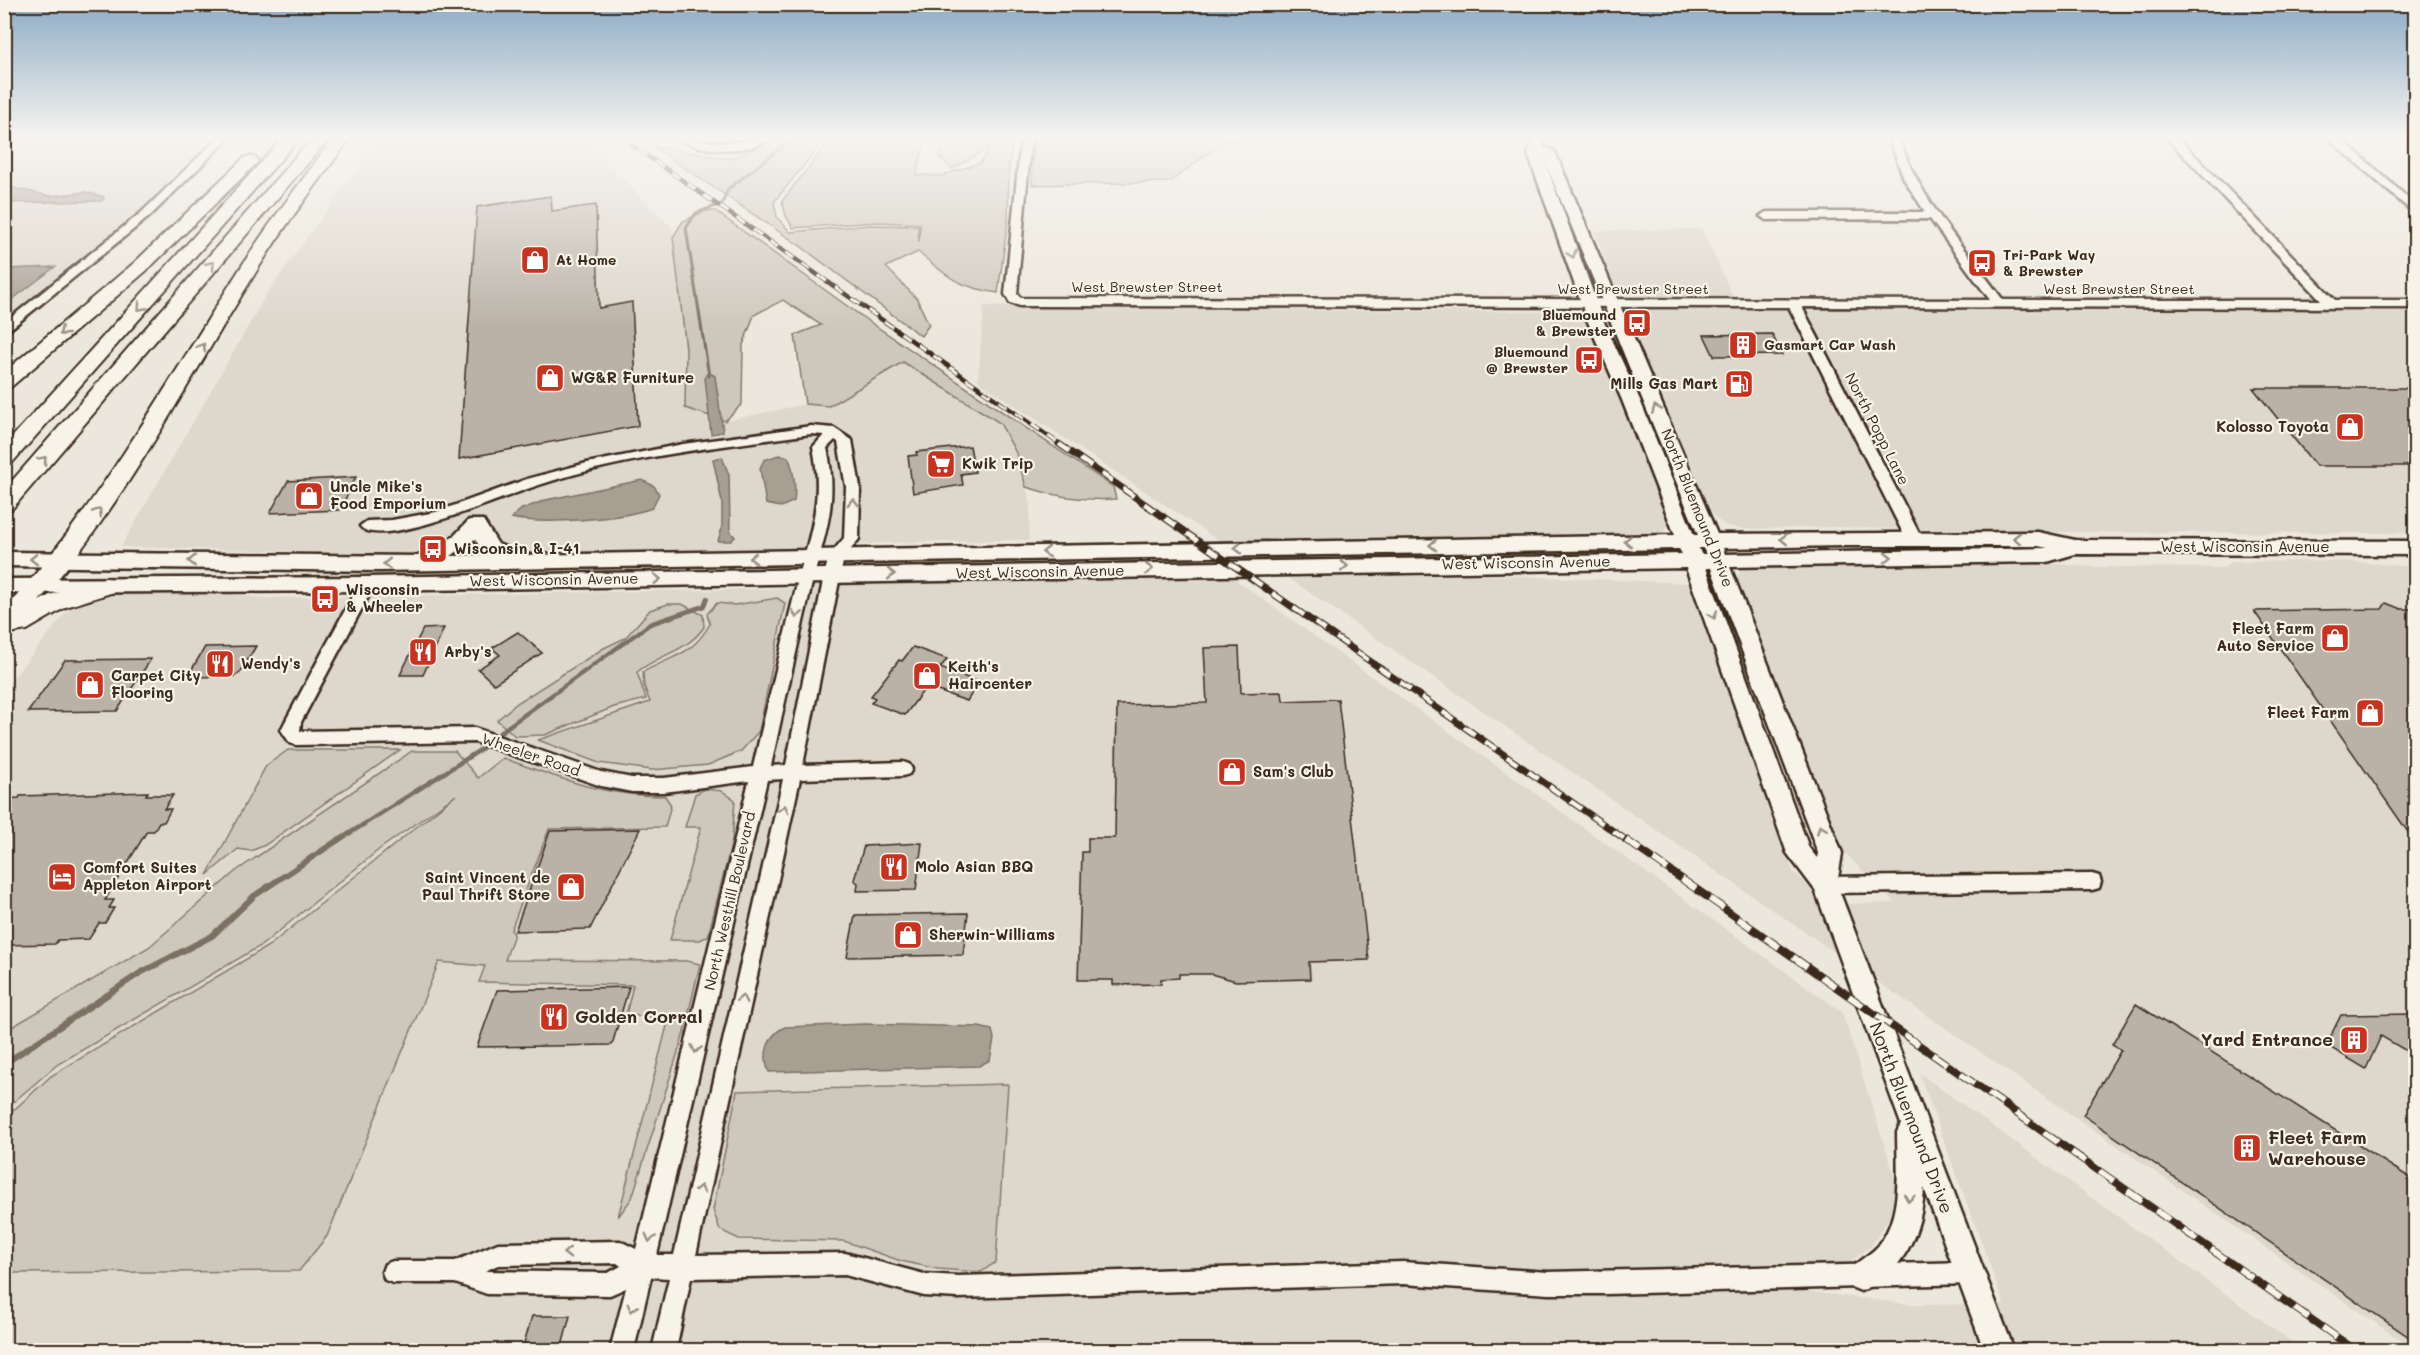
<svg xmlns="http://www.w3.org/2000/svg" width="2420" height="1355" font-family="Mali,sans-serif">
<style>
.built{fill:#ddd7cc}
.green{fill:#cec8bc;stroke:#84796d;stroke-width:1.5}
.water{fill:#a89f93;stroke:#7c7064;stroke-width:1.5}
.lines{fill:none;stroke-linecap:round;stroke-linejoin:round}
.stream-far2{stroke:#7c7064;stroke-width:3}
.stream-far1{stroke:#7c7064;stroke-width:4.5}
.stream{stroke:#7c7064;stroke-width:6}
.building{fill:#bab2a7;stroke:#3b2a1e;stroke-width:1.5}
.minor-casing{stroke:#3b2a1e;stroke-width:5}
.major-casing{stroke:#3b2a1e;stroke-width:5}
.highway-casing{stroke:#3b2a1e;stroke-width:4}
.minor{fill:#f7f3e8;fill-rule:evenodd}
.major{fill:#f7f3e8;fill-rule:evenodd}
.highway{fill:#f7f3e8;fill-rule:evenodd}
.rail-far2-casing{stroke:#3b2a1e;stroke-width:4.5}
.rail-far1-casing{stroke:#3b2a1e;stroke-width:7}
.rail-casing{stroke:#3b2a1e;stroke-width:8}
.rail-far2{stroke:#f7f3e8;stroke-width:3;stroke-dasharray:10;stroke-linecap:butt}
.rail-far1{stroke:#f7f3e8;stroke-width:4.5;stroke-dasharray:13;stroke-linecap:butt}
.rail{stroke:#f7f3e8;stroke-width:6;stroke-dasharray:17;stroke-linecap:butt}
.oneway{stroke:#998e83}
.labels{text-anchor:middle;stroke-width:4.5;stroke-linejoin:round;paint-order:stroke}
.far-poi-label{font-size:14px;font-weight:bold;fill:#3b2a1e;stroke:#f7f3e8;text-anchor:start}
.far-street-label{font-size:14px;fill:#3b2a1e;stroke:#f7f3e8}
.poi-label{font-size:15px;font-weight:bold;fill:#3b2a1e;stroke:#f7f3e8;text-anchor:start}
.street-label{font-size:15px;fill:#3b2a1e;stroke:#f7f3e8}
.near-poi-label{font-size:18px;font-weight:bold;fill:#3b2a1e;stroke:#f7f3e8;text-anchor:start}
.near-street-label{font-size:18px;fill:#3b2a1e;stroke:#f7f3e8}
</style>
<rect width="100%" height="100%" fill="#ece7dc"/>
<filter id="ink" filterUnits="userSpaceOnUse"><feTurbulence type="fractalNoise" baseFrequency=".0167" numOctaves="2"/><feDisplacementMap in="SourceGraphic" scale="12" xChannelSelector="R" yChannelSelector="G"/><feConvolveMatrix kernelMatrix="1 2 1 2 8 2 1 2 1" color-interpolation-filters="sRGB"/></filter>
<g filter="url(#ink)">
<!-- built -->
<g class="built">
<path d="M5 138H215L129 224 5 324Z"/>
<path d="M382 138H582L672 228 686 349 685 408 725 421 805 404 829 406 903 362 1000 423 1016 453 1026 487 1030 506 1029 540 885 543 740 552 453 555 121 547 266 295 355 171Z"/>
<path d="M650 138H794L728 189Z"/>
<path d="M1702 229 1733 296H1641L1621 293 1614 286 1595 231Z"/>
<path d="M984 306 1561 312 1582 315 1596 322 1667 511 1669 522 1663 532 1645 536 1221 542 978 381Z"/>
<path d="M1649 309 2415 310V533L1989 532 1836 527 1743 529 1728 526 1719 521 1708 509 1631 328V320L1635 316Z"/>
<path d="M2345 561 2415 567V1350L1287 577 1492 575 1689 583 1793 872 1832 904 1895 903 1844 852 1831 829 1737 583V577L1741 570 1759 565 2023 562 2095 567 2224 568 2231 562Z"/>
<path d="M1229 575 1842 1012 1894 1175 1896 1207 1871 1246 1810 1292 1916 1305 2004 1304 1919 1073 2303 1350H5V688L72 605 96 591 215 592 261 598 770 589 871 581Z"/>
</g>
<!-- green -->
<g class="green">
<path d="M779 138H826L774 202 777 217 790 232 871 225 918 226 919 243 920 224 878 222 793 228 786 216 782 201 832 138H926L916 175 941 176 980 163 996 138H1014L1009 165 1008 220 998 293C958 287 949 278 918 252L886 267 917 299 929 325 921 336 799 245 652 146 730 159Z"/>
<path d="M944 138H989L987 149 952 169 939 157Z"/>
<path d="M1033 138H1252L1223 142 1170 182 1032 185Z"/>
<path d="M706 211H715L864 318 1113 487 1116 499C1084 501 1056 497 1026 487L1016 453 1000 423 903 362 829 406 805 404 795 335 821 325 783 300 754 315 743 345 742 404 725 421 685 408 686 349 673 237 683 221Z"/>
<path d="M777 598 785 603 759 731 741 751 708 765 652 770 599 763 538 740 650 702 644 686 643 672C673 655 691 657 710 624L707 614 717 603 735 605Z"/>
<path d="M668 604H682L703 615 704 627C687 652 659 654 637 672L646 699 614 707 545 735 515 736 497 720 517 703 604 648 625 638 650 610Z"/>
<path d="M288 750H400L265 845 251 851 238 849 207 875 266 766Z"/>
<path d="M412 751H455L478 778 503 758C562 779 601 796 665 796L671 805 665 827 549 829 511 930 514 934 505 960 687 961 700 964 684 1033 632 1198 618 1217 669 1018 626 1015 633 985 479 982 485 966 439 962 327 1236 299 1271 5 1273V1116L15 1109 51 1076 270 945 456 795 381 848 262 945 58 1064 5 1109V1031L149 947 236 871Z"/>
<path d="M705 789 722 791 735 800 732 841 708 936 700 940H670L701 827H685L695 794Z"/>
<path d="M1008 1084 996 1262 981 1272 938 1269 901 1261 844 1241 739 1239 720 1230 713 1210 737 1091Z"/>
</g>
<!-- water -->
<g class="water">
<path d="M5 186 50 196 86 192 104 197 102 201 5 203Z"/>
<path d="M55 267 5 305V269Z"/>
<path d="M708 372 715 376 723 432 711 434 705 377Z"/>
<path d="M779 455 788 457C794 469 796 488 794 501L781 507 766 504 760 468 764 460Z"/>
<path d="M722 457 729 475 730 531 735 537 731 541H718L722 528V502L713 459Z"/>
<path d="M642 480 654 486 659 494 652 508C622 519 543 525 511 518L522 509 546 500Z"/>
<path d="M865 1024 979 1027 992 1030 994 1039 990 1060 979 1066 769 1072C762 1055 767 1035 785 1027Z"/>
</g>
<g class="lines">
<!-- stream-far2 -->
<path class="stream-far2" d="M709 376 686 228 696 213 722 204 728 189 794 138"/>
<!-- stream-far1 -->
<path class="stream-far1" d="M336 842 480 750 506 728 650 624 704 606 707 598"/>
<!-- stream -->
<path class="stream" d="M4 1064 140 973 212 936 254 896 338 840"/>
</g>
<!-- building -->
<g class="building">
<path d="M551 196 552 211 596 205 599 308 632 302 638 426 459 459 477 207Z"/>
<path d="M1772 334 1782 355 1714 356 1704 335Z"/>
<path d="M2253 388H2415V466H2316Z"/>
<path d="M970 446 975 472 961 474 963 485 913 493 908 456 917 455 916 452Z"/>
<path d="M356 477 340 510 270 513 288 481Z"/>
<path d="M2386 603 2401 609H2415V842L2254 611 2382 609Z"/>
<path d="M444 628 423 675H400L423 629Z"/>
<path d="M518 632 542 653 494 684 478 669 500 655 492 648Z"/>
<path d="M256 646 240 673 235 676 196 677 198 674H189L205 647Z"/>
<path d="M913 647 947 659 940 668 979 682 967 701 926 687 905 715 871 703 875 698 871 696 899 660 902 661Z"/>
<path d="M1239 647 1241 693 1282 692 1283 701 1338 699 1369 960 1309 962 1310 979 1236 981 1211 974H1179V978L1161 979V984L1113 985V980H1078L1082 852H1088V838H1115L1117 705 1207 703 1204 648Z"/>
<path d="M151 659 117 711 28 712 65 660Z"/>
<path d="M148 792 146 795H173L164 809H171L164 822H159L154 831H147L105 900H114L109 908H114L105 923H99L89 939 58 940 55 944 4 945V799L19 798 20 796Z"/>
<path d="M640 829 590 929 515 931 550 831Z"/>
<path d="M922 843 916 890 857 891 858 883 854 880 864 846Z"/>
<path d="M968 913 963 955 847 957 855 915Z"/>
<path d="M629 987 612 1045 477 1047 497 990Z"/>
<path d="M2136 1004 2415 1181V1341L2083 1115 2121 1050 2112 1045Z"/>
<path d="M2415 1014V1056L2381 1036 2366 1069 2326 1045 2341 1015Z"/>
<path d="M532 1316H570L561 1350H522Z"/>
</g>
<g class="lines">
<!-- minor casing -->
<g class="minor-casing">
<g id="minor">
<path d="M218 138H229L150 216 4 334V323L142 212Z"/>
<path d="M679 138 725 143 771 138C752 154 698 153 679 138Z"/>
<path d="M1021 138H1031L1017 294 1021 298 1990 300 1930 219 1766 220 1760 216 1766 212H1925L1904 179 1889 138H1899C1919 200 1965 248 2003 300H2321L2167 138H2178L2335 300H2416V308L1802 307 1922 539 1914 544 1906 539 1789 307 1020 306 1010 303 1005 294Z"/>
<path d="M2328 138H2340L2416 205V215Z"/>
<path d="M811 426 834 428 852 440 860 487 859 539 844 558 840 576 803 765 903 762 909 764 912 769 909 774 903 776 800 779 696 1255 845 1253 924 1274 958 1276 1403 1262 1548 1272 1970 1262 1978 1265 1981 1273 1978 1281 1970 1284 1606 1294H1548L1403 1284 958 1298 924 1296 845 1275 691 1278 676 1350H652L669 1278 651 1277 634 1350H610L626 1288 610 1295 487 1294 455 1283H393L385 1280 382 1272 385 1264 393 1261H455L498 1243 620 1241 636 1249 749 781 664 792H632L601 786 475 742 296 745 290 743 281 730 285 722 359 584 367 578 375 584 301 722 300 731 475 728 601 772 632 778H664L753 767C766 710 780 653 794 596 807 540 825 506 813 447L824 435 811 434C711 448 606 458 511 495 489 503 375 549 360 526L367 521 392 520 436 512 527 479 587 463 683 444ZM835 440 838 442 846 487 844 538 829 556 824 576 786 765 771 766C783 709 796 652 809 596 822 540 840 507 827 448ZM783 779 674 1255H657L767 780ZM617 1263 621 1266 608 1273 485 1271 498 1265Z"/>
<path d="M2092 874 2099 876 2101 882 2099 888 2092 890 1825 893 1818 891 1816 885 1818 879 1825 877Z"/>
</g>
</g>
<!-- major casing -->
<g class="major-casing">
<path id="major" d="M1532 138H1544L1543 149 1548 148 1555 152 1717 534 2038 532 2075 540 2416 541V555L2075 554 2047 562 1730 567 1842 853 1837 885 2014 1350H1984L1924 1188C1922 1232 1904 1273 1861 1291L1851 1287 1847 1277C1853 1261 1868 1258 1879 1245 1903 1214 1897 1169 1897 1132L1901 1124 1815 890 1787 853 1686 568 367 591 4 593V579L367 577 1682 554 1679 549 379 571 4 566V552L418 556 453 537 469 520H483L498 544 523 555 1675 535 1622 400 1588 322 1528 154ZM1544 159 1698 535H1694L1640 400 1604 322ZM475 539 484 554 488 555 451 556ZM1843 546H2038L2048 548 1725 554 1723 548ZM1699 548H1703L1706 554H1701ZM1706 568H1711L1818 853 1817 858 1809 848Z"/>
</g>
<!-- highway casing -->
<g class="highway-casing">
<g id="highway">
<path d="M283 138H300L11 464 4 466V446Z"/>
<path d="M312 138H329L12 509 4 511V490Z"/>
<path d="M334 138H350C322 178 292 215 266 256 192 372 130 498 39 601L50 595 106 578 114 580 117 586 114 592 66 607 27 630 4 634V610C102 503 170 377 248 256 275 215 304 177 334 138Z"/>
<path d="M250 156 256 158 258 161 256 164 146 271 11 387 4 389V372L134 263 244 158Z"/>
</g>
</g>
<!-- minor -->
<use href="#minor" class="minor"/>
<!-- major -->
<use href="#major" class="major"/>
<!-- highway -->
<use href="#highway" class="highway"/>
<!-- rail-far2 casing -->
<g class="rail-far2-casing">
<path id="rail-far2" d="M622 138 1061 445"/>
</g>
<!-- rail-far1 casing -->
<g class="rail-far1-casing">
<path id="rail-far1" d="M1059 444 1629 842"/>
</g>
<!-- rail casing -->
<g class="rail-casing">
<path id="rail" d="M1626 840 2355 1350"/>
</g>
<!-- rail-far2 -->
<use href="#rail-far2" class="rail-far2"/>
<!-- rail-far1 -->
<use href="#rail-far1" class="rail-far1"/>
<!-- rail -->
<use href="#rail" class="rail"/>
</g>
<!-- one-way arrows -->
<defs><path id="oneway-chevron" d="M-2-3.5L2.5 0L-2 3.5" fill="none" stroke-width="1.6" stroke-linecap="round" stroke-linejoin="round" transform="scale(1.5)"/></defs>
<g class="oneway">
<use href="#oneway-chevron" transform="translate(1572 254) rotate(70)"/>
<use href="#oneway-chevron" transform="translate(211 265) rotate(-49)"/>
<use href="#oneway-chevron" transform="translate(141 307) rotate(132)"/>
<use href="#oneway-chevron" transform="translate(63 332) rotate(139)"/>
<use href="#oneway-chevron" transform="translate(202 347) rotate(-58)"/>
<use href="#oneway-chevron" transform="translate(1656 409) rotate(-113)"/>
<use href="#oneway-chevron" transform="translate(43 460) rotate(-49)"/>
<use href="#oneway-chevron" transform="translate(853 502) rotate(-90)"/>
<use href="#oneway-chevron" transform="translate(98 512) rotate(-57)"/>
<use href="#oneway-chevron" transform="translate(2017 538) rotate(-180)"/>
<use href="#oneway-chevron" transform="translate(1784 539) rotate(180)"/>
<use href="#oneway-chevron" transform="translate(1628 541) rotate(179)"/>
<use href="#oneway-chevron" transform="translate(1433 545) rotate(179)"/>
<use href="#oneway-chevron" transform="translate(1238 548) rotate(179)"/>
<use href="#oneway-chevron" transform="translate(1046 552) rotate(179)"/>
<use href="#oneway-chevron" transform="translate(1888 557) rotate(-1)"/>
<use href="#oneway-chevron" transform="translate(753 558) rotate(179)"/>
<use href="#oneway-chevron" transform="translate(34 559) rotate(-180)"/>
<use href="#oneway-chevron" transform="translate(192 561) rotate(-179)"/>
<use href="#oneway-chevron" transform="translate(387 564) rotate(179)"/>
<use href="#oneway-chevron" transform="translate(1344 566) rotate(-1)"/>
<use href="#oneway-chevron" transform="translate(1149 569) rotate(-1)"/>
<use href="#oneway-chevron" transform="translate(891 574) rotate(-1)"/>
<use href="#oneway-chevron" transform="translate(657 579) rotate(-1)"/>
<use href="#oneway-chevron" transform="translate(797 614) rotate(103)"/>
<use href="#oneway-chevron" transform="translate(1713 615) rotate(70)"/>
<use href="#oneway-chevron" transform="translate(784 809) rotate(-77)"/>
<use href="#oneway-chevron" transform="translate(1821 829) rotate(-111)"/>
<use href="#oneway-chevron" transform="translate(742 999) rotate(-78)"/>
<use href="#oneway-chevron" transform="translate(696 1049) rotate(102)"/>
<use href="#oneway-chevron" transform="translate(700 1189) rotate(-78)"/>
<use href="#oneway-chevron" transform="translate(1909 1198) rotate(98)"/>
<use href="#oneway-chevron" transform="translate(650 1238) rotate(104)"/>
<use href="#oneway-chevron" transform="translate(567 1253) rotate(179)"/>
<use href="#oneway-chevron" transform="translate(632 1308) rotate(104)"/>
</g>
</g>
<!-- sky -->
<linearGradient id="sky" x2="0" y2="1"><stop stop-color="#8eacc6"/><stop offset="0.42" stop-color="#f6f4ef"/><stop offset="1" stop-color="#f6f4ef" stop-opacity="0"/></linearGradient>
<rect width="2420" height="328" fill="url(#sky)"/>
<!-- icons -->
<defs>
<g id="shop-square" transform="scale(1.5)"><rect x="-9" y="-9" width="18" height="18" rx="4" fill="#c8321e" stroke="#f7f3e8"/><path d="M-5-2.5h2.3a2.7 3.5 0 0 1 5.4 0H5L5.5 6h-11ZM-1.5-2.5h3a1.5 2.3 0 0 0-3 0Z" fill="#fff"/></g>
<g id="bus-square" transform="scale(1.5)"><rect x="-9" y="-9" width="18" height="18" rx="4" fill="#c8321e" stroke="#f7f3e8"/><path d="M-5-6H5V4H4V6H2V4H-2V6H-4V4H-5ZM-3.5-4V0h7V-4ZM-3.5 1.2v1.5H-2V1.2ZM2 1.2v1.5H3.5V1.2Z" fill="#fff"/></g>
<g id="building-square" transform="scale(1.5)"><rect x="-9" y="-9" width="18" height="18" rx="4" fill="#c8321e" stroke="#f7f3e8"/><path d="M-4-6H4V6H1V3H-1V6H-4ZM-2.5-4.3h1.7v1.8h-1.7ZM.8-4.3h1.7v1.8H.8ZM-2.5-1h1.7V.8h-1.7ZM.8-1h1.7V.8H.8Z" fill="#fff"/></g>
<g id="fuel-square" transform="scale(1.5)"><rect x="-9" y="-9" width="18" height="18" rx="4" fill="#c8321e" stroke="#f7f3e8"/><path d="M-5.5-6h7V0h2V4h1.3V-2.5L3-4.5l.8-.8L6-3V5H2.5V1h-1V6h-7ZM-4.2-4.7v3.2H.2V-4.7Z" fill="#fff"/></g>
<g id="supermarket-square" transform="scale(1.5)"><rect x="-9" y="-9" width="18" height="18" rx="4" fill="#c8321e" stroke="#f7f3e8"/><path d="M-6-5.5h2.5l.6 2H6L4.5 2H-2.5L-4.4-4H-6ZM-1.5 3.2a1.3 1.3 0 1 0 .1 0ZM3 3.2a1.3 1.3 0 1 0 .1 0Z" fill="#fff"/></g>
<g id="restaurant-square" transform="scale(1.5)"><rect x="-9" y="-9" width="18" height="18" rx="4" fill="#c8321e" stroke="#f7f3e8"/><path d="M-5-6h1v4h1v-4h1v4h1v-4h1v5L-1.5 .5V6h-2V.5L-5-1ZM5-6V6H3V1.5H1.5Q1.5-4 5-6Z" fill="#fff"/></g>
<g id="hotel-square" transform="scale(1.5)"><rect x="-9" y="-9" width="18" height="18" rx="4" fill="#c8321e" stroke="#f7f3e8"/><path d="M-6-4.5h1.5V1H6V5H4.5V3h-9V5H-6ZM-4 0a1.8 1.8 0 1 1 3.6 0ZM.5 0V-2.5h3Q6-2.5 6 0Z" fill="#fff"/></g>
</defs>
<g fill-rule="evenodd">
<use href="#shop-square" x="535" y="260"/>
<use href="#bus-square" x="1982" y="263"/>
<use href="#bus-square" x="1637" y="323"/>
<use href="#building-square" x="1743" y="345"/>
<use href="#bus-square" x="1589" y="360"/>
<use href="#shop-square" x="550" y="378"/>
<use href="#fuel-square" x="1739" y="384"/>
<use href="#shop-square" x="2350" y="427"/>
<use href="#supermarket-square" x="941" y="464"/>
<use href="#shop-square" x="309" y="496"/>
<use href="#bus-square" x="433" y="549"/>
<use href="#bus-square" x="325" y="599"/>
<use href="#shop-square" x="2335" y="638"/>
<use href="#restaurant-square" x="423" y="652"/>
<use href="#restaurant-square" x="220" y="664"/>
<use href="#shop-square" x="927" y="676"/>
<use href="#shop-square" x="90" y="685"/>
<use href="#shop-square" x="2370" y="713"/>
<use href="#shop-square" x="1232" y="772"/>
<use href="#restaurant-square" x="894" y="867"/>
<use href="#hotel-square" x="62" y="877"/>
<use href="#shop-square" x="571" y="887"/>
<use href="#shop-square" x="908" y="935"/>
<use href="#restaurant-square" x="554" y="1017"/>
<use href="#building-square" x="2354" y="1040"/>
<use href="#building-square" x="2247" y="1148"/>
</g>
<g class="labels">
<!-- far-poi labels -->
<g class="far-poi-label">
<text x="2003" y="260">Tri-Park Way<tspan x="2003" dy="16">&amp; Brewster</tspan></text>
<text x="556" y="265">At Home</text>
<text x="1616" y="320" text-anchor="end">Bluemound<tspan x="1616" dy="16">&amp; Brewster</tspan></text>
<text x="1764" y="350">Gasmart Car Wash</text>
<text x="1568" y="357" text-anchor="end">Bluemound<tspan x="1568" dy="16">@ Brewster</tspan></text>
</g>
<!-- far-street labels -->
<g class="far-street-label">
<text x="1147" y="292">West Brewster Street</text>
<text x="1633" y="294">West Brewster Street</text>
<text x="2119" y="294">West Brewster Street</text>
</g>
<!-- poi labels -->
<g class="poi-label">
<text x="571" y="383">WG&amp;R Furniture</text>
<text x="1718" y="389" text-anchor="end">Mills Gas Mart</text>
<text x="2329" y="432" text-anchor="end">Kolosso Toyota</text>
<text x="962" y="469">Kwik Trip</text>
<text x="330" y="492">Uncle Mike's<tspan x="330" dy="17">Food Emporium</tspan></text>
<text x="454" y="554">Wisconsin &amp; I-41</text>
<text x="346" y="595">Wisconsin<tspan x="346" dy="17">&amp; Wheeler</tspan></text>
<text x="2314" y="634" text-anchor="end">Fleet Farm<tspan x="2314" dy="17">Auto Service</tspan></text>
<text x="444" y="657">Arby's</text>
<text x="241" y="669">Wendy's</text>
<text x="948" y="672">Keith's<tspan x="948" dy="17">Haircenter</tspan></text>
<text x="111" y="681">Carpet City<tspan x="111" dy="17">Flooring</tspan></text>
<text x="2349" y="718" text-anchor="end">Fleet Farm</text>
<text x="1253" y="777">Sam's Club</text>
<text x="915" y="872">Molo Asian BBQ</text>
<text x="83" y="873">Comfort Suites<tspan x="83" dy="17">Appleton Airport</tspan></text>
<text x="550" y="883" text-anchor="end">Saint Vincent de<tspan x="550" dy="17">Paul Thrift Store</tspan></text>
<text x="929" y="940">Sherwin-Williams</text>
</g>
<!-- street labels -->
<g class="street-label">
<text transform="translate(1877 429) rotate(63)" y="5">North Popp Lane</text>
<text transform="translate(1697 508) rotate(68)" y="5">North Bluemound Drive</text>
<text x="2245" y="552">West Wisconsin Avenue</text>
<text transform="translate(1526 563) rotate(-1)" y="5">West Wisconsin Avenue</text>
<text transform="translate(1040 572) rotate(-1)" y="5">West Wisconsin Avenue</text>
<text transform="translate(554 580) rotate(-1)" y="5">West Wisconsin Avenue</text>
<text transform="translate(531 755) rotate(19)" y="5">Wheeler Road</text>
<text transform="translate(730 901) rotate(-77)" y="5">North Westhill Boulevard</text>
</g>
<!-- near-poi labels -->
<g class="near-poi-label">
<text x="575" y="1023">Golden Corral</text>
<text x="2333" y="1046" text-anchor="end">Yard Entrance</text>
<text x="2268" y="1144">Fleet Farm<tspan x="2268" dy="21">Warehouse</tspan></text>
</g>
<!-- near-street labels -->
<g class="near-street-label">
<text transform="translate(1911 1118) rotate(69)" y="6">North Bluemound Drive</text>
</g>
</g>
<!-- margin -->
<rect width="2420" height="1355" fill="none" stroke="#f7f3e8" stroke-width="24"/>
<rect x="12" y="12" width="2396" height="1331" fill="none" stroke="#3b2a1e" stroke-width="2" filter="url(#ink)"/>
</svg>
